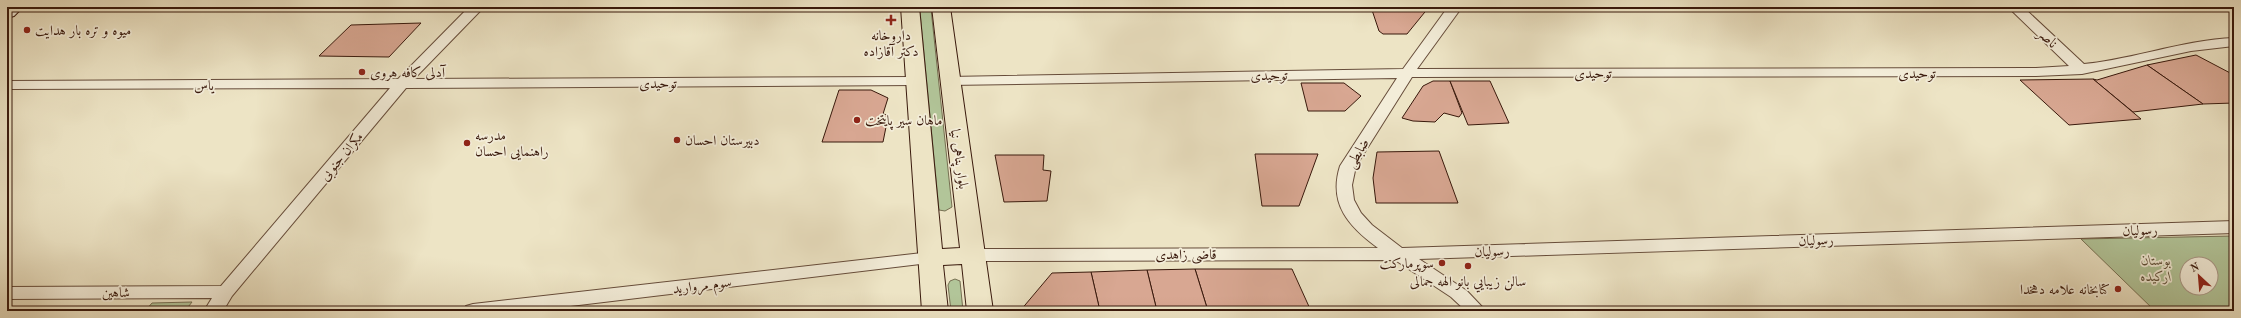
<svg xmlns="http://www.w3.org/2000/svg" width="2241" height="318" font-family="'Old Standard TT',Amiri,serif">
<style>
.green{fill:#b2c599;stroke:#766f52;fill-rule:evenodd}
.building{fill:#d8a792;stroke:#39190c}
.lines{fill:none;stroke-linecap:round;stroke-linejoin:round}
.street-casing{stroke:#664c3a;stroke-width:2}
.secondary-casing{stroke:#39190c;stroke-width:2}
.primary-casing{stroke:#39190c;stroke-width:2}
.street{fill:#f3edd9;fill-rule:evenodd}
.secondary{fill:#f3edd9;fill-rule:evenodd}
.primary{fill:#ede4c5;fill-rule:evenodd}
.poi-dot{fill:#8f2418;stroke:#f3edd9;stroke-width:1.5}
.labels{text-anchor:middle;stroke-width:3.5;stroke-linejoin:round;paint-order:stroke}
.poi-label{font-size:14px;fill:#39190c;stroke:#f3edd9;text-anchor:start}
.street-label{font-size:14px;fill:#39190c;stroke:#f3edd9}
.park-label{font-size:14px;font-style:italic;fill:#5d4d36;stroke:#f3edd9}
</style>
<rect width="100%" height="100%" fill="#ede4c5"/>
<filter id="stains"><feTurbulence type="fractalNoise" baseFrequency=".005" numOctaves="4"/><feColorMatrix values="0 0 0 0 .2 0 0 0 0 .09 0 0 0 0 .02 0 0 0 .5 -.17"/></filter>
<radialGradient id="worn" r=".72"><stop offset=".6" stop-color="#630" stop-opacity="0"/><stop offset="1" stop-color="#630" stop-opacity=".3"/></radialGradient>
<!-- green -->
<g class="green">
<path d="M925 8 931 9 952 207 945 211 939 210 920 11Z"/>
<path d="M2234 236V311H2155L2081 239ZM2187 264H2211V288H2187Z"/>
<path d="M955 279 960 281 963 311H951L948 285 950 281Z"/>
<path d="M192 302 185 311H145L152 303Z"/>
</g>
<!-- building -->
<g class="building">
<path d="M93 7H123L118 10Z"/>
<path d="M1371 7H1429L1407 34H1383L1379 31Z"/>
<path d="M421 23 389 57 319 56 351 25Z"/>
<path d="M2196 55 2234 75V103L2203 104 2147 65Z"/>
<path d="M2147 65 2203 104 2133 112 2093 79 2097 80Z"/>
<path d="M2093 79 2141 119 2069 125 2020 80Z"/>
<path d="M1433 81H1450L1462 113 1459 117 1444 113 1435 122 1413 121 1402 118 1423 86Z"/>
<path d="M1450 81H1490L1509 123 1468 125Z"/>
<path d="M1301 83H1344L1361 96 1345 111H1308Z"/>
<path d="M839 90H871L888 98 883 114 887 115 883 126 886 127 883 142H822Z"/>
<path d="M1439 151 1458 203H1376L1373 178 1377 152Z"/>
<path d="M1255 154H1318L1299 206H1262Z"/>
<path d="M995 155H1044L1043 170 1051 171 1047 201 1004 202Z"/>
<path d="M1195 269H1292L1311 311H1208Z"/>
<path d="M1195 269 1208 311H1157L1147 270Z"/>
<path d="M1147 270 1157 311H1100L1091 272Z"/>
<path d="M1091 272 1100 311H1020L1052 273Z"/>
</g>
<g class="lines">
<!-- street casing -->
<g class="street-casing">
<g id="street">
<path d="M469 7H484L414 79 916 77 923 81 916 85 406 88 232 296 223 311H204L212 298 7 299V287L221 286 390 88 7 89V81L398 79Z"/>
<path d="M1448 7H1462L1417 69 2036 68 2069 66 2008 7H2023L2084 64C2135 59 2183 40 2234 38V46L2191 51 2082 74 2036 76 1412 77 1356 166 1352 185 1354 200 1361 213 1372 225 1402 248 2234 221V233L1419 259 1467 291 1486 311H1466L1451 297 1395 260 973 261 967 259 964 255 967 251 973 249 1378 248C1349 227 1328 204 1340 166L1397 78 949 85 942 81 949 77 1403 69Z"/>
<path d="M931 252 937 254 940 258 937 262 529 311H464L466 306 473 304Z"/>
</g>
</g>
<!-- secondary casing -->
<g class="secondary-casing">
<path id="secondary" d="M7 7H23L14 16 7 18Z"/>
</g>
<!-- primary casing -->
<g class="primary-casing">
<path id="primary" d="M901 7H919L942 249 960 248 932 7H950L993 311H967L962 264 943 265 948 311H922Z"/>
</g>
<!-- street -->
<use href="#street" class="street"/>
<!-- secondary -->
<use href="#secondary" class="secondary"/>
<!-- primary -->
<use href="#primary" class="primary"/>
</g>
<!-- markers -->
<g class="poi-dot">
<path d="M889 14h4v4h4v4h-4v4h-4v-4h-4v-4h4z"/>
<circle cx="27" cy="30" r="4"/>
<circle cx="362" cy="72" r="4"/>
<circle cx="857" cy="120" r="4"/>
<circle cx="677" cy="140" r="4"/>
<circle cx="467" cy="143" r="4"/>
<circle cx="1442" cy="263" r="4"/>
<circle cx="1468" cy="266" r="4"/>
<circle cx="2118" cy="289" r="4"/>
</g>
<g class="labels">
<!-- poi labels -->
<g class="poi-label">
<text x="35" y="35">میوه و تره بار هدایت</text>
<text x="891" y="40" text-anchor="middle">داروخانه<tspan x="891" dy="16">دکتر آقازاده</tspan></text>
<text x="370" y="77">آدلی کافه هروی</text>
<text x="865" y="125">ماهان سیر پایتخت</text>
<text x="475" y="140">مدرسه<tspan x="475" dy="16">راهنمایی احسان</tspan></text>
<text x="685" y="145">دبیرستان احسان</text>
<text x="1434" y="268" text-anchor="end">سوپرمارکت</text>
<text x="1468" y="286" text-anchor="middle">سالن زيبايي بانو الهه جمالی</text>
<text x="2110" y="294" text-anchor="end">کتابخانه علامه دهخدا</text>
</g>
<!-- street labels -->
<g class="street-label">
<text transform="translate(2048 38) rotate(43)" y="5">ناصر</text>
<text x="1593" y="78">توحیدی</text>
<text x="1917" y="78">توحیدی</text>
<text transform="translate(1269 75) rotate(-1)" y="5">توحیدی</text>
<text x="658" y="88">توحیدی</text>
<text x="204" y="90">یاس</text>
<text transform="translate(1357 153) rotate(-60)" y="5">ضابطی</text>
<text transform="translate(341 156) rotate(-50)" y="5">مکران جنوبی</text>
<text transform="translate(960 159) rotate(82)" y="5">بلوار پناهی نیا</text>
<text transform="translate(2140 230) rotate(-2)" y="5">رسولیان</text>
<text transform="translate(1816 240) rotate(-2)" y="5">رسولیان</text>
<text transform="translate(1492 251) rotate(-2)" y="5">رسولیان</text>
<text x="1186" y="259">قاضی زاهدی</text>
<text transform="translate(702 285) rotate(-7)" y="5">سوم مروارید</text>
<text x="116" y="297">شاهین</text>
</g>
<!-- park labels -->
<g class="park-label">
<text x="2156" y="265">بوستان<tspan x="2156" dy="16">ارکیده</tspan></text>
</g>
</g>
<!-- margin -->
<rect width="2241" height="318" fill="none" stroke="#ede4c5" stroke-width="24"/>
<rect x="8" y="8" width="2225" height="302" fill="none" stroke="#39190c" stroke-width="2"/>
<rect x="12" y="12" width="2217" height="294" fill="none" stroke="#39190c"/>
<!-- north arrow -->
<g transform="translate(2199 276) rotate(334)"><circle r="19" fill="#f3edd9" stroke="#a99887"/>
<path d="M0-3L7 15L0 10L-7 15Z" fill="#8f2418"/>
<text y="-6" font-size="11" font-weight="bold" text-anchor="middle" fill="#39190c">N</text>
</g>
<rect width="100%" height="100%" filter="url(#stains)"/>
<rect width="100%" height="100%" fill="url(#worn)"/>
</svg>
